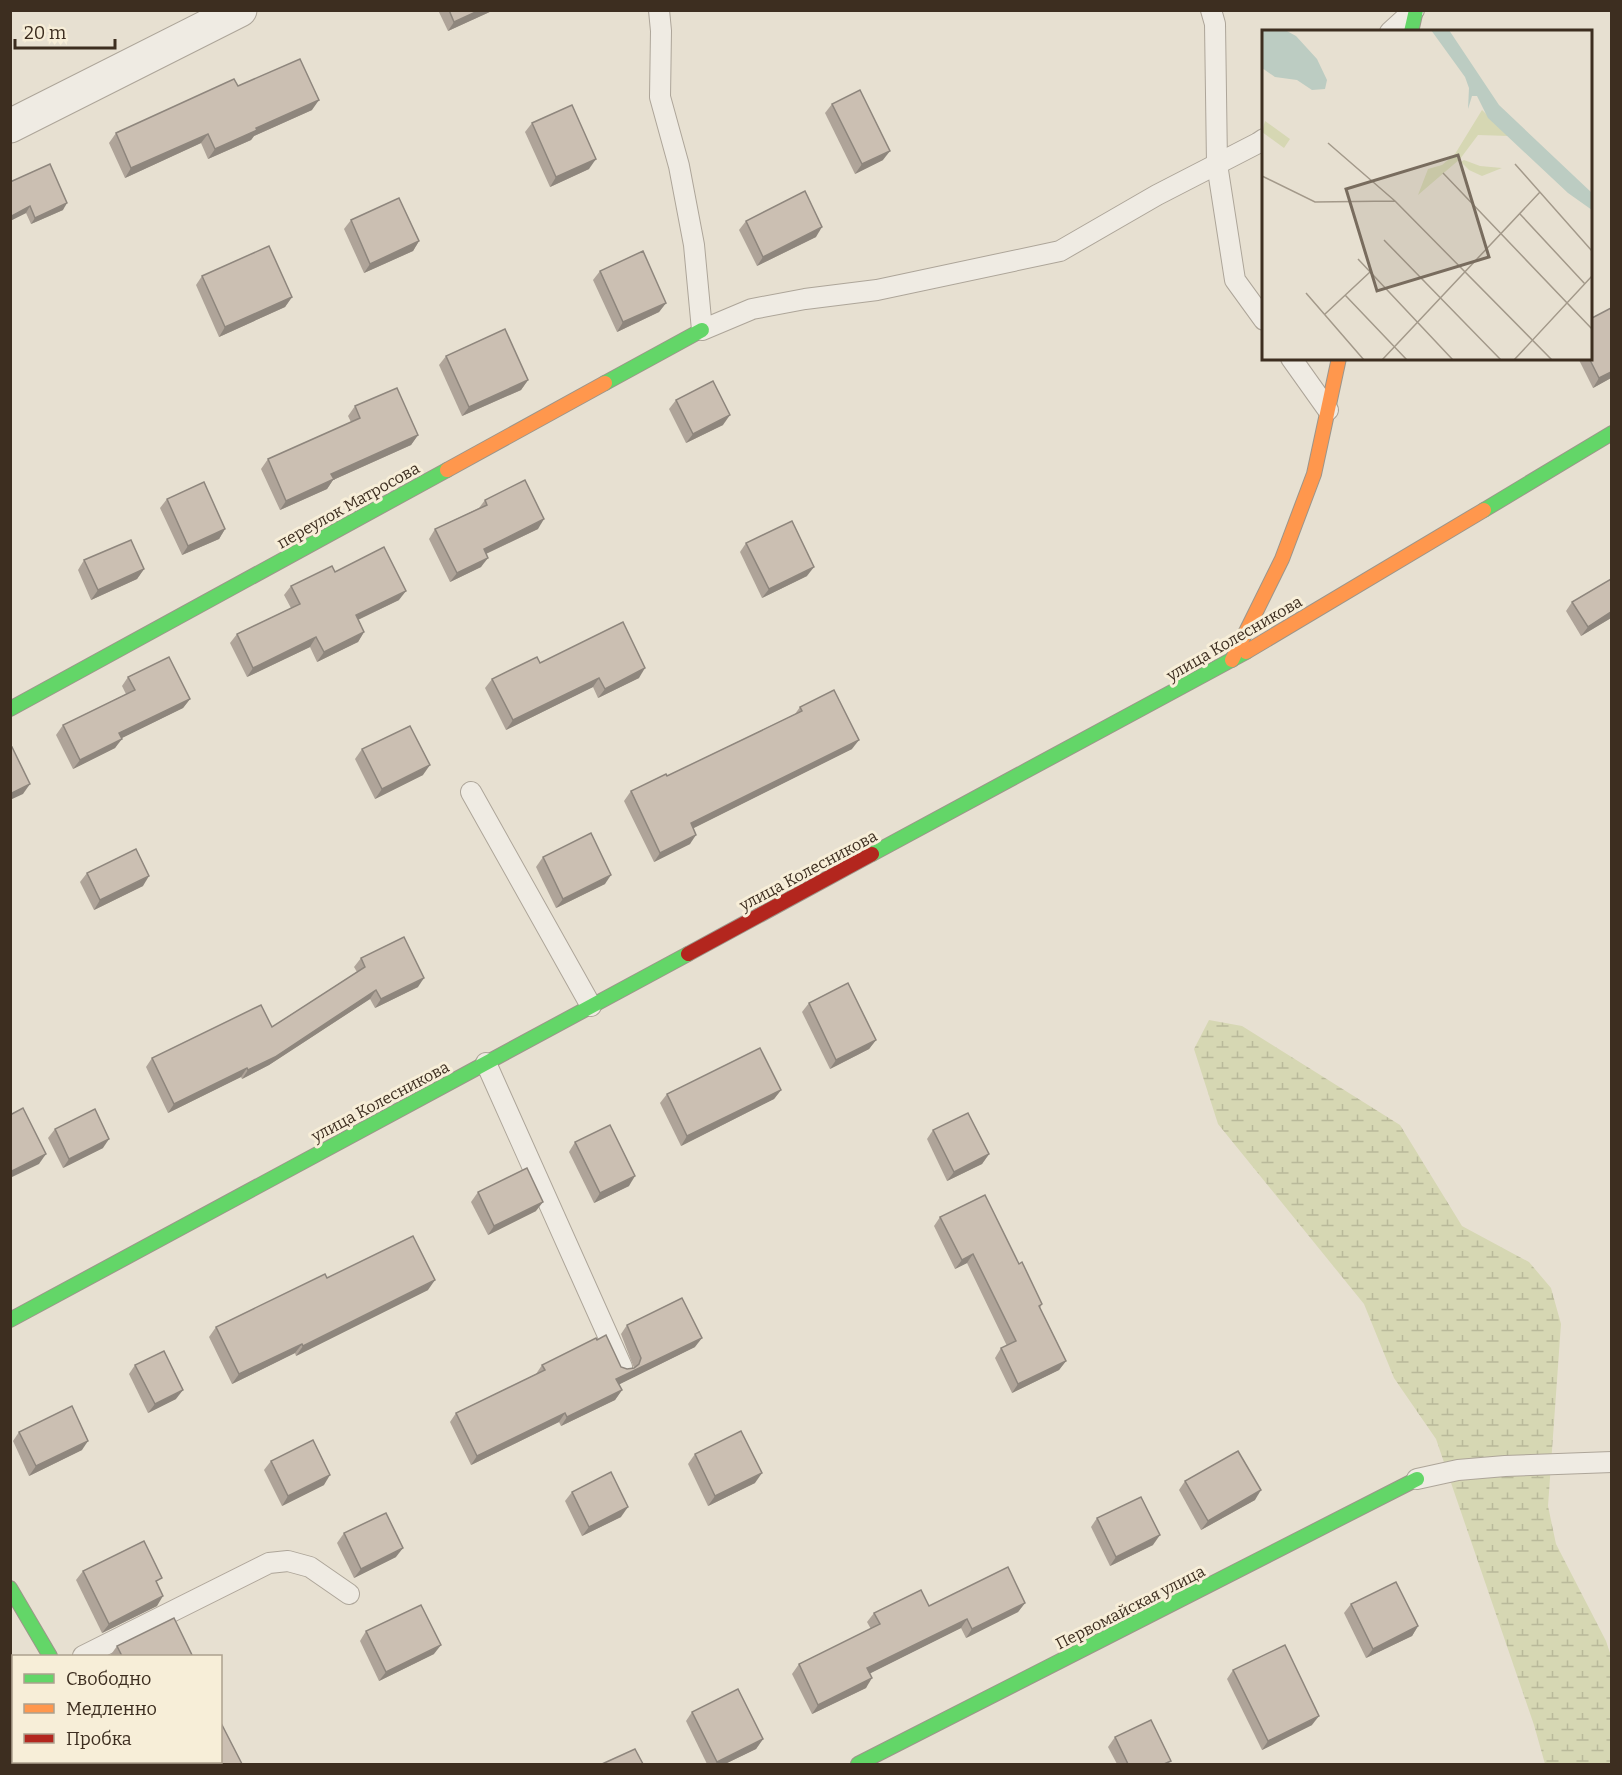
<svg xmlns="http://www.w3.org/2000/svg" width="1622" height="1775" font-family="Bitter,serif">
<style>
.wetland{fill:url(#wetland-marsh)}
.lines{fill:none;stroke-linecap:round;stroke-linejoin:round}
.lane-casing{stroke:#ada599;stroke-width:22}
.street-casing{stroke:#ada599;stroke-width:35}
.fast-casing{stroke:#9c958a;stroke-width:16}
.slow-casing{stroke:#9c958a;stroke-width:16}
.jam-casing{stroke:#9c958a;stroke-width:16}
.lane{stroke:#efebe3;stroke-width:20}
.street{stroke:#efebe3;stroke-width:33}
.fast{stroke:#63d668;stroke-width:14}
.slow{stroke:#ff974d;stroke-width:14}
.jam{stroke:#b3261e;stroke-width:14}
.wall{fill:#afa499}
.shaded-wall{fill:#8e867d}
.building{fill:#cbbfb2;stroke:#8e867d;stroke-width:1.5}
.labels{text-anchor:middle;stroke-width:6;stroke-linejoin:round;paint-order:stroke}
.street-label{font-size:16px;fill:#3d2e20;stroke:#f7eed8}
.inset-road{fill:none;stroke:#a3998a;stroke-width:1.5}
.view{fill:#786c5e;fill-opacity:0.15;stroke:#786c5e;stroke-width:3}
.inset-edge{fill:none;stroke:#3d2e20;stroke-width:3}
</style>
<defs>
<pattern id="wetland-marsh" width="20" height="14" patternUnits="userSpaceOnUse" patternTransform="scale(1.5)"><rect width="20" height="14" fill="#d6d7b3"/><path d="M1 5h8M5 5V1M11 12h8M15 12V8" fill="none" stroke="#b9b99a"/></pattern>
</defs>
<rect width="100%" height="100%" fill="#e7e0d1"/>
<!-- wetland -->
<path class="wetland" d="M1209 1020 1242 1026 1400 1125 1462 1226 1529 1262 1551 1288 1561 1324 1548 1506 1556 1544 1606 1641 1611 1656V1764H1545L1534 1725 1436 1439 1394 1378 1364 1304 1218 1124 1194 1049Z"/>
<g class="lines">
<!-- lane casing -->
<g class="lane-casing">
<g id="lane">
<path d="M659 10 661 31 660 97 679 166 694 245 702 330 752 309 805 299 877 290 1060 251 1157 195 1258 143 1264 139"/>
<path d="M1211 10 1215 24 1217 164 1235 280 1264 320"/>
<path d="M1390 32 1414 10"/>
<path d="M1291 358 1328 410"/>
<path d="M471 792 591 1006"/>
<path d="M486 1063 622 1367"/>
<path d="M1417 1479 1458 1470 1505 1466 1612 1462"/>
<path d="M83 1656 269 1563 288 1561 310 1567 349 1594"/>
</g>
</g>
<!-- street casing -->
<g class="street-casing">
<path id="street" d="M10 126 240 10"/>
</g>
<!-- fast casing -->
<g class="fast-casing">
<g id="fast">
<path d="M1411 32 1416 10"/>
<path d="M605 383 702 330"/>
<path d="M1484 510 1612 433"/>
<path d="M10 709 447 470"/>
<path d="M872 854 1246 652"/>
<path d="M10 1320 688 954"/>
<path d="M10 1588 50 1656"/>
<path d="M110 1762 112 1764"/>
<path d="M858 1764 1417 1479"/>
</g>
</g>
<!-- slow casing -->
<g class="slow-casing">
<g id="slow">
<path d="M447 470 605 383"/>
<path d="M1246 652 1484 510"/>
<path d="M1232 660 1282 559 1314 474 1339 358"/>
</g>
</g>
<!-- jam casing -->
<g class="jam-casing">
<path id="jam" d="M688 954 872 854"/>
</g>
<!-- lane -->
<use href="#lane" class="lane"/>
<!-- street -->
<use href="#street" class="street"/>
<!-- fast -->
<use href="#fast" class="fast"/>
<!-- slow -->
<use href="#slow" class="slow"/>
<!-- jam -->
<use href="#jam" class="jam"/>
</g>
<!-- wall -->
<g class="wall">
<path d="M438 10H494L448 31Z"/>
<path d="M238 86 312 110 254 136 251 140 208 159 201 143 125 178 109 143 116 133Z"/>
<path d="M832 104 883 160 855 174 825 113Z"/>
<path d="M532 123 589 169 550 187 525 132Z"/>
<path d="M10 182 63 210 31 224 26 213 10 221Z"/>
<path d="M351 220 419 241 413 251 364 273 344 229Z"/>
<path d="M746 221 816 237 757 266 739 230Z"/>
<path d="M600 271 666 303 659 312 617 332 593 280Z"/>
<path d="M202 276 292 297 285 307 219 337 196 285Z"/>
<path d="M446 356 528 380 521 390 462 416 439 365Z"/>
<path d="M1578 358H1590L1611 378 1593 388Z"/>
<path d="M676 400 723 425 686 443 669 409Z"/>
<path d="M355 406 418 435 411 445 333 480 327 489 280 510 261 469 268 459 351 422 348 416Z"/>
<path d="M167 499 225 529 219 539 182 555 160 508Z"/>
<path d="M485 500 538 529 486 554 481 567 450 582 429 539 435 529 479 508Z"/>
<path d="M746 543 807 576 762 598 740 552Z"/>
<path d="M84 560 144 569 137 579 91 600 78 570Z"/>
<path d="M335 572 399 600 358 620 364 632 358 642 317 662 310 647 247 677 230 643 237 634 291 608 284 595 291 586Z"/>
<path d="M1572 602 1611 618 1581 636 1566 611Z"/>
<path d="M540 663 639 678 598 698 593 687 506 730 485 688 492 679Z"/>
<path d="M128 677 190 699 183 708 121 738 115 748 73 769 56 735 63 725 126 694 122 686Z"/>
<path d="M800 707 852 749 693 828 690 844 654 862 624 801 631 791 667 776 795 714Z"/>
<path d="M362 749 423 775 375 799 355 759Z"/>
<path d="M543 857 605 884 556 908 536 867Z"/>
<path d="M87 873 143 886 94 910 80 882Z"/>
<path d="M361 958 418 987 375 1008 370 999 269 1065 242 1079 241 1077 168 1113 146 1067 152 1058 272 1027 357 972 354 967Z"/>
<path d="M809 1003 876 1040 869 1049 830 1069 802 1012Z"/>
<path d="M781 1090 774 1099 681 1146 660 1103 667 1094Z"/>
<path d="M55 1129 103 1148 63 1168 48 1138Z"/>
<path d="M933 1130 989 1154 982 1164 947 1181 927 1139Z"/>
<path d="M575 1142 629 1186 594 1203 569 1152Z"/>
<path d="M478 1192 536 1211 488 1235 471 1202Z"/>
<path d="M940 1217 1019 1264 1042 1304 1040 1308 1066 1361 1059 1370 1012 1393 995 1358 1001 1348 1007 1346 967 1263 955 1269 934 1226Z"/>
<path d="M327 1278 428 1290 296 1356 295 1353 232 1384 209 1337 216 1327Z"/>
<path d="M627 1325 695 1347 619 1384 622 1390 615 1400 561 1426 559 1422 471 1465 450 1422 456 1413 536 1374 542 1365 621 1367 627 1369 634 1368 621 1334Z"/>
<path d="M135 1365 176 1399 148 1413 129 1374Z"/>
<path d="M19 1432 82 1450 29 1476 13 1441Z"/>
<path d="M695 1454 755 1483 708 1506 688 1464Z"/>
<path d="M271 1461 324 1485 282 1506 264 1470Z"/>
<path d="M1185 1481 1255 1500 1201 1530 1179 1490Z"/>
<path d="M572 1492 621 1517 582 1536 565 1501Z"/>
<path d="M1097 1518 1153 1545 1110 1566 1091 1527Z"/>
<path d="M344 1533 396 1557 354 1578 337 1543Z"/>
<path d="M83 1571 158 1585 157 1606 102 1633 76 1580Z"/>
<path d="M1025 1603 1018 1612 966 1638 961 1628 870 1673 866 1688 812 1714 792 1674 799 1664 871 1629 867 1622 874 1613 929 1606Z"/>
<path d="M1351 1604 1418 1626 1412 1636 1366 1658 1344 1613Z"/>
<path d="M366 1631 434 1654 379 1681 360 1641Z"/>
<path d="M117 1646 192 1655 191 1656H110Z"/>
<path d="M1233 1670 1312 1725 1262 1750 1227 1679Z"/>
<path d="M692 1712 763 1739 756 1749 725 1764H707L686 1721Z"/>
<path d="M1115 1737 1169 1764H1117L1108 1747Z"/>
<path d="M164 1761H220L242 1764H166Z"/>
</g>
<!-- shaded-wall -->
<g class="shaded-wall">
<path d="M480 10H494L448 31 454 22Z"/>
<path d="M319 100 312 110 254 136 251 140 208 159 215 149 256 128Z"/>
<path d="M208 134 201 143 125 178 131 168Z"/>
<path d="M890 151 883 160 855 174 862 164Z"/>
<path d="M596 159 589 169 550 187 556 177Z"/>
<path d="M67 203 63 210 31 224 35 218Z"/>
<path d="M30 206 26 213 10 221V217Z"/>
<path d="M822 227 816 237 757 266 763 257Z"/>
<path d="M419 241 413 251 364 273 370 264Z"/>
<path d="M292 297 285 307 219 337 225 327Z"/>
<path d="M666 303 659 312 617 332 623 322Z"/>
<path d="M1611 372V378L1593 388 1599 378Z"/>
<path d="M528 380 521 390 462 416 469 407Z"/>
<path d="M730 415 723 425 686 443 693 434Z"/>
<path d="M418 435 411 445 333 480 327 489 280 510 286 501 331 474Z"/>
<path d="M544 519 538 529 477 558 484 549Z"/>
<path d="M225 529 219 539 182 555 188 546Z"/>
<path d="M488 558 481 567 450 582 457 573Z"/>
<path d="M814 567 807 576 762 598 769 589Z"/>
<path d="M144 569 137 579 91 600 98 590Z"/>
<path d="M406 591 399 600 349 624 356 615Z"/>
<path d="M1611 612V618L1581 636 1588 627Z"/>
<path d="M364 632 358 642 317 662 324 652Z"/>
<path d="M316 637 310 647 247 677 253 668Z"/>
<path d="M645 668 639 678 598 698 605 689Z"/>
<path d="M599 678 593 687 506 730 513 720Z"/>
<path d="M190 699 183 708 112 743 119 733Z"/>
<path d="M122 739 115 748 73 769 80 760Z"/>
<path d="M859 740 852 749 684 833 691 823Z"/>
<path d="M430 765 423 775 375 799 382 789Z"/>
<path d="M30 784 23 794 10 800V794Z"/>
<path d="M696 835 690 844 654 862 660 853Z"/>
<path d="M611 875 605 884 556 908 563 899Z"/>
<path d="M149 876 143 886 94 910 100 900Z"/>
<path d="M424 978 418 987 375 1008 381 999Z"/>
<path d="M376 990 370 999 269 1065 242 1079 248 1070Z"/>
<path d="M876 1040 869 1049 830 1069 836 1060Z"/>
<path d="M247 1068 241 1077 168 1113 174 1104Z"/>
<path d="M781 1090 774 1099 681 1146 687 1136Z"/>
<path d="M109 1139 103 1148 63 1168 69 1159Z"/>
<path d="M46 1154 39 1164 10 1178V1172Z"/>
<path d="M989 1154 982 1164 947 1181 954 1172Z"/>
<path d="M635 1176 629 1186 594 1203 600 1193Z"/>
<path d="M543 1202 536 1211 488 1235 494 1226Z"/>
<path d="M973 1254 967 1263 955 1269 962 1260Z"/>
<path d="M435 1280 428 1290 296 1356 303 1346Z"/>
<path d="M702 1338 695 1347 610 1389 616 1379Z"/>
<path d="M302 1344 295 1353 232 1384 239 1374Z"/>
<path d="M1066 1361 1059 1370 1012 1393 1018 1384Z"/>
<path d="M183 1390 176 1399 148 1413 155 1404Z"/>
<path d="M622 1390 615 1400 561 1426 567 1417Z"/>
<path d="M565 1413 559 1422 471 1465 477 1456Z"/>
<path d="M88 1441 82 1450 29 1476 36 1466Z"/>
<path d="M762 1473 755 1483 708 1506 715 1496Z"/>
<path d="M330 1475 324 1485 282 1506 288 1496Z"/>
<path d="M1261 1490 1255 1500 1201 1530 1208 1521Z"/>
<path d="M628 1507 621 1517 582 1536 589 1527Z"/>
<path d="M1160 1535 1153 1545 1110 1566 1116 1557Z"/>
<path d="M403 1548 396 1557 354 1578 361 1569Z"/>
<path d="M163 1596 157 1606 102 1633 109 1624Z"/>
<path d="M1025 1603 1018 1612 966 1638 972 1629Z"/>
<path d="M967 1619 961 1628 861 1678 867 1668Z"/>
<path d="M1418 1626 1412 1636 1366 1658 1373 1649Z"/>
<path d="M441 1645 434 1654 379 1681 386 1672Z"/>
<path d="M872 1678 866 1688 812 1714 818 1705Z"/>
<path d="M1319 1716 1312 1725 1262 1750 1268 1741Z"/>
<path d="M763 1739 756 1749 725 1764H716L717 1762Z"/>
</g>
<!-- building -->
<g class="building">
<path d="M449 10H480L454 22Z"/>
<path d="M300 59 319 100 256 128 257 130 215 149 208 134 131 168 116 133 234 79 238 86Z"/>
<path d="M860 90 890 151 862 164 832 104Z"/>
<path d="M572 105 596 159 556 177 532 123Z"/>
<path d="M50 164 67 203 35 218 30 206 10 217V182Z"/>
<path d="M805 191 822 227 763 257 746 221Z"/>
<path d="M399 198 419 241 370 264 351 220Z"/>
<path d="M269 246 292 297 225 327 202 276Z"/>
<path d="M643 251 666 303 623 322 600 271Z"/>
<path d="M1611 308V372L1599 378 1589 358H1590V319Z"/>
<path d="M505 329 528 380 469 407 446 356Z"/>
<path d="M713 381 730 415 693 434 676 400Z"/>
<path d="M397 388 418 435 331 474 334 479 286 501 268 459 360 418 355 406Z"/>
<path d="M525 480 544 519 484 549 488 558 457 573 435 529 487 505 485 500Z"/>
<path d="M204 482 225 529 188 546 167 499Z"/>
<path d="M792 521 814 567 769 589 746 543Z"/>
<path d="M131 540 144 569 98 590 84 560Z"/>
<path d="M384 547 406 591 356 615 364 632 324 652 316 637 253 668 237 634 300 604 291 586 332 566 335 572Z"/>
<path d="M1611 579V612L1588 627 1572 602Z"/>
<path d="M623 622 645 668 605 689 599 678 513 720 492 679 537 657 540 663Z"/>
<path d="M169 657 190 699 119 733 122 739 80 760 63 725 135 690 128 677Z"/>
<path d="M834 690 859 740 691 823 696 835 660 853 631 791 666 774 667 776 802 711 800 707Z"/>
<path d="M410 726 430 765 382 789 362 749Z"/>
<path d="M12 747 30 784 10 794V748Z"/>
<path d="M591 833 611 875 563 899 543 857Z"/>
<path d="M136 849 149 876 100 900 87 873Z"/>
<path d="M404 937 424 978 381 999 376 990 275 1057 248 1070 247 1068 174 1104 152 1058 261 1005 272 1027 365 967 361 958Z"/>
<path d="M848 983 876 1040 836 1060 809 1003Z"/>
<path d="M760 1048 781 1090 687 1136 667 1094Z"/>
<path d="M23 1108 46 1154 10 1172V1115Z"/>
<path d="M95 1109 109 1139 69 1159 55 1129Z"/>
<path d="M968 1113 989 1154 954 1172 933 1130Z"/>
<path d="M610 1125 635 1176 600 1193 575 1142Z"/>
<path d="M527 1168 543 1202 494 1226 478 1192Z"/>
<path d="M985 1195 1019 1264 1022 1262 1042 1304 1039 1306 1066 1361 1018 1384 1001 1348 1016 1341 973 1254 962 1260 940 1217Z"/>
<path d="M413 1236 435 1280 303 1346 302 1344 239 1374 216 1327 325 1274 327 1278Z"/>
<path d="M682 1298 702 1338 616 1379 622 1390 567 1417 565 1413 477 1456 456 1413 545 1370 542 1365 596 1338 597 1340 606 1335 621 1367 627 1369 634 1368 639 1364 641 1358 627 1325Z"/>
<path d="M164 1351 183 1390 155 1404 135 1365Z"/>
<path d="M72 1406 88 1441 36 1466 19 1432Z"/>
<path d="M741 1431 762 1473 715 1496 695 1454Z"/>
<path d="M313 1440 330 1475 288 1496 271 1461Z"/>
<path d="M1238 1451 1261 1490 1208 1521 1185 1481Z"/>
<path d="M611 1472 628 1507 589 1527 572 1492Z"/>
<path d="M1141 1497 1160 1535 1116 1557 1097 1518Z"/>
<path d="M386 1513 403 1548 361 1569 344 1533Z"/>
<path d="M144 1541 162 1578 156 1581 163 1596 109 1624 83 1571Z"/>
<path d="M1008 1567 1025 1603 972 1629 967 1619 867 1668 872 1678 818 1705 799 1664 880 1624 874 1613 921 1590 929 1606Z"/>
<path d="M1396 1582 1418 1626 1373 1649 1351 1604Z"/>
<path d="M421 1605 441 1645 386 1672 366 1631Z"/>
<path d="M174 1618 192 1655 190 1656H122L117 1646Z"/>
<path d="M1285 1645 1319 1716 1268 1741 1233 1670Z"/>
<path d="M738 1689 763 1739 717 1762 692 1712Z"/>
<path d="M1151 1720 1171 1761 1164 1764H1128L1115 1737Z"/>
<path d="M220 1721 242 1764H200L198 1761H220Z"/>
<path d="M635 1749 643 1764H602Z"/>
<path d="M10 1753 14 1759V1761H22L23 1764H10Z"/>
<path d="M176 1761H194L188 1764H177Z"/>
</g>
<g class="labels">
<!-- street labels -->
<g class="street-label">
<text transform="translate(348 505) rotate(-29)" y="6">переулок Матросова</text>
<text transform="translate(1234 638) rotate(-30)" y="6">улица Колесникова</text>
<text transform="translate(808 870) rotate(-28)" y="6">улица Колесникова</text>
<text transform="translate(380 1101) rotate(-28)" y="6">улица Колесникова</text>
<text transform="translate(1130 1607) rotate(-27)" y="6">Первомайская улица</text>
</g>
</g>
<!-- overview -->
<g transform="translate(1262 30)">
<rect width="330" height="330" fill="#e7e0d1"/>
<path d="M202 130 218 136 240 138 220 146 207 140 199 132Z" fill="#d6d7b3"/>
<path d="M220 80 247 106 216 105 198 129 156 165 166 139 180 135 193 124ZM3 91 28 109 22 118 0 102Z" fill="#d6d7b3"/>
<path d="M0 0H23L34 6 55 29 65 50 63 59 50 60 35 50 13 47 0 38ZM169 0H187L237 75 330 163V180L306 163 226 88 215 66H210L206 79 207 58 203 47Z" fill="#bcccc2"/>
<path class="inset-road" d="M66 113 133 171 290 330M253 134 330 221M181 143 330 299M0 146 53 172 133 171M258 184 323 254M122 210 239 330M96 229 191 330M44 263 102 330M83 265 145 330M63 284 108 242M120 330 278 162M252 330 330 246"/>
<path class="view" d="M196 125 227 227 115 261 84 159Z"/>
<rect width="330" height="330" class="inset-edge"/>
</g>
<!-- border -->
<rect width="1622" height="1775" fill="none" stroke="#3d2e20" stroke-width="24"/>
<!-- legend -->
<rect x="12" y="1655" width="210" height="108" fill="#f7eed8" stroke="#ada18e" stroke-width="1.5"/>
<rect x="24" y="1674" width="30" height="9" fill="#63d668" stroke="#ada18e" stroke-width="1.5"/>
<text x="66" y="1685" font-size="18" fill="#3d2e20">Свободно</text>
<rect x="24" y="1704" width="30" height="9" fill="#ff974d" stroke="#ada18e" stroke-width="1.5"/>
<text x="66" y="1715" font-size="18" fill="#3d2e20">Медленно</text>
<rect x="24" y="1734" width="30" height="9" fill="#b3261e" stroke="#ada18e" stroke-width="1.5"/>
<text x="66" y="1745" font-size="18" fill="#3d2e20">Пробка</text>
<!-- scale -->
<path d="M15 39v9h100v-9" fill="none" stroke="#3d2e20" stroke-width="3"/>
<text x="24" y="39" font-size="18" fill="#3d2e20" stroke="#f7eed8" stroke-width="4.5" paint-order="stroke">20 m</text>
</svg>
